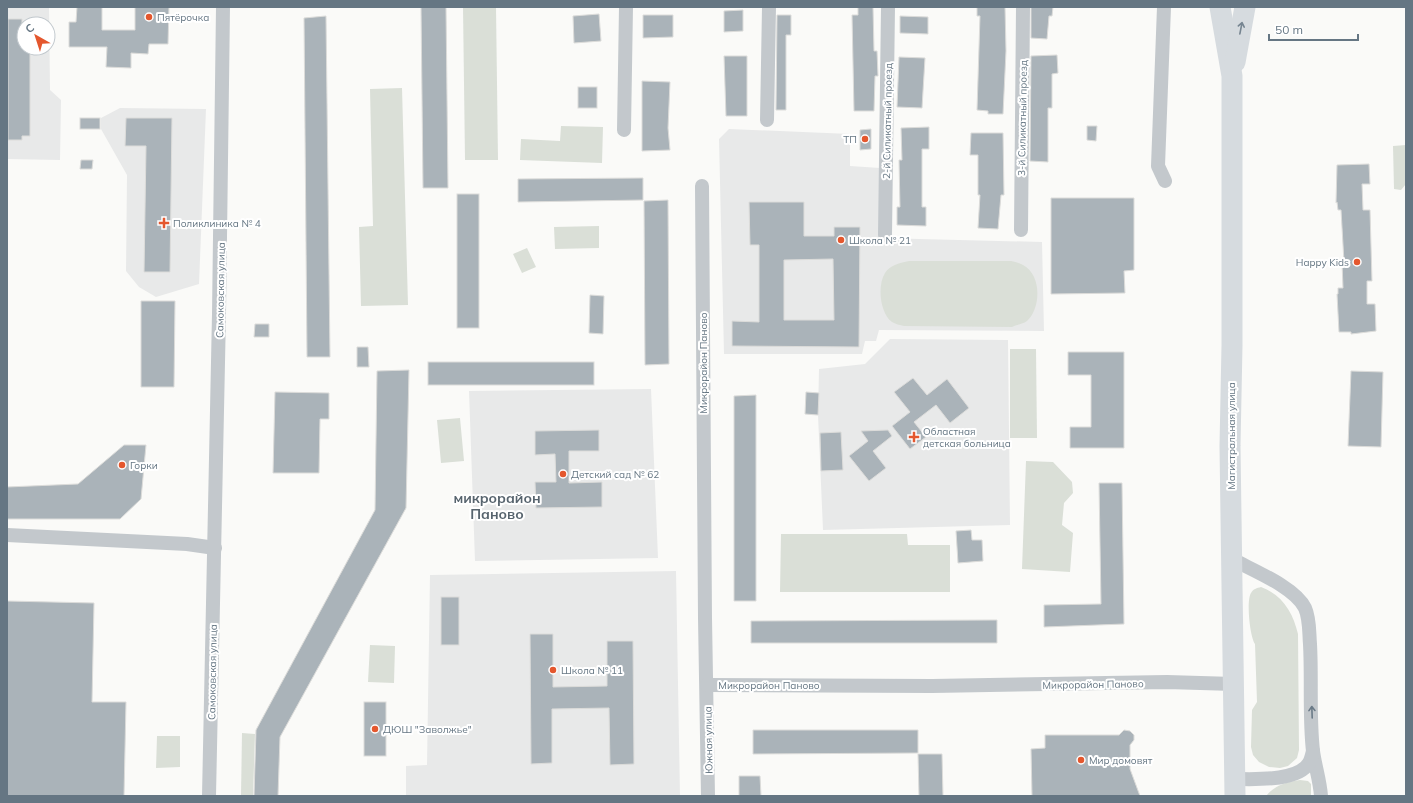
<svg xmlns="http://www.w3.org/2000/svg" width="1413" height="803" font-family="Mulish,sans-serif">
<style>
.built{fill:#e8e9e9;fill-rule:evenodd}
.green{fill:#dadfd7}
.building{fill:#aab3b9;stroke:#dcdcda;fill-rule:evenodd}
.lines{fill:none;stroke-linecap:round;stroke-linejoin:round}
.minor{stroke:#c3c8cc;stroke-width:14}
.highway{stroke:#d6dbdf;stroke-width:21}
.oneway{stroke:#768591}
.oneway2{stroke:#6a7a87}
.poi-dot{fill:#e4572e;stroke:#fff;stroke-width:1.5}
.labels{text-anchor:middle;stroke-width:4;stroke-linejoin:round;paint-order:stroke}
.poi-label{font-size:10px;fill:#657683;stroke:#fff;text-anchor:start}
.street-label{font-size:10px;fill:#657683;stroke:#fff}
.district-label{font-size:14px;font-weight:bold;fill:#57646e;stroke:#fff}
</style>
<rect width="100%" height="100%" fill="#fafaf8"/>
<!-- built -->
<g class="built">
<path d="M7 7H49L50 90 61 100 60 160 7 159ZM24 24H48V48H24Z"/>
<path d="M120 108 206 109 199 284 156 297 139 287 126 271 127 175 101 129V118Z"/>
<path d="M729 129 850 134V166L880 168V238L1042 242 1044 331 879 330 876 341H865L862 354H724L719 139Z"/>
<path d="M890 339 1008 340 1010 525 823 530 818 415 819 369 865 364Z"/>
<path d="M651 389 658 558 475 561 469 391Z"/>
<path d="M676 571 680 796H406V766L427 765 430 575Z"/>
</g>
<!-- green -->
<g class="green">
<path d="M463 7H496L498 160H465Z"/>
<path d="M402 88 408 305 361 306 359 227 373 226 370 89Z"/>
<path d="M561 126 603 127 602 163 520 160 521 139 560 141Z"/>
<path d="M1406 145V184L1401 190 1394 189 1393 146Z"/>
<path d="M599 226V248L555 249 554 227Z"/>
<path d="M527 248 536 267 522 273 513 254Z"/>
<path d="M909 261H1011C1015 262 1020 263 1023 265 1042 275 1041 308 1027 321 1023 324 1016 325 1012 327L904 326C900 325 895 324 892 322 880 313 877 286 885 273 890 265 900 263 909 261Z"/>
<path d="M1010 349H1036L1037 438H1010Z"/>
<path d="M460 418 464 461 441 463 437 420Z"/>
<path d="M1026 461 1053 462 1072 482 1073 493 1064 503 1062 525 1073 533 1070 572 1022 569Z"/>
<path d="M781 534H907L908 545H950V592H780Z"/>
<path d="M1261 587C1283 595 1293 613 1298 634L1299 750 1297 758 1288 766 1280 768 1269 767 1259 762 1253 755 1251 747 1252 710 1257 702 1255 644C1250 637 1246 601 1251 593 1253 589 1257 588 1261 587Z"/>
<path d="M370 645 395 646 394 683 368 682Z"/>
<path d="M242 733 255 734 253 796H241Z"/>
<path d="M157 736H180V767L156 768Z"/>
<path d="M1300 780 1308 781 1311 784V796H1266C1275 785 1286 782 1300 780Z"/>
</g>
<!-- building -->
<g class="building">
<path d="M77 7H102V30H135V7H169L168 44H149L148 54 131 53V68L106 67 107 47H69V22H76Z"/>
<path d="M421 7H446L448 188H423Z"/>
<path d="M858 7H873L874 51H877L878 76H875L874 111H854L852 15H858Z"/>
<path d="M977 7H1005L1006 51 1003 114H988V111L977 110 980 16H977Z"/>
<path d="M1031 7H1053L1052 16H1049L1047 39 1031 38Z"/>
<path d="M743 10V31L724 32V11Z"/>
<path d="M599 14 601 41 574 43 573 16Z"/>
<path d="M643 15H673V37L643 38Z"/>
<path d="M777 15H791V35H786V110H776Z"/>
<path d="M326 16 330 357H307L304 18Z"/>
<path d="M900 16 928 17V34L900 33Z"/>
<path d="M8 19H22V27H24V48H30V136H22V140H8Z"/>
<path d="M1057 55 1058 73 1052 74V108H1048V162L1030 161 1031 56Z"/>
<path d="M724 56H747V116H726Z"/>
<path d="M899 57 925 58 922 108 897 107Z"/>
<path d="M642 81 670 82 668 128 670 150 642 151Z"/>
<rect x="578" y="87" width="19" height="21"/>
<rect x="80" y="118" width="20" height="11"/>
<path d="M126 118H172L170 272H144L146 146H125Z"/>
<path d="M1087 126H1097L1096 141 1087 140Z"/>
<path d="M929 127V149H922V207H926V226L897 225V207H900L899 160H902L901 128Z"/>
<path d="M871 129V149L860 150V130Z"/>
<path d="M971 133H1003L1004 195H1001L998 229 978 228 980 195H978V155H970Z"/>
<path d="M81 160H93L92 169H80Z"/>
<path d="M1369 164 1370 184H1362L1363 210H1370L1372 281H1367V304H1375L1376 331 1351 334V332H1339L1337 294H1338V288H1343L1342 262H1344L1341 210H1338L1337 202 1336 203 1337 165Z"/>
<path d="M643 178V200L518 202V179Z"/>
<rect x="457" y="194" width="22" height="134"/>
<path d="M1051 198H1134V270L1124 271 1125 293 1051 294Z"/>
<path d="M668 200 669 364 645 365 644 201Z"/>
<path d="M749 202H804V236H834V227H860L859 347 732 346V321L759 322V245H750ZM833 259 834 320H784V260Z"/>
<path d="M590 295 604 296 603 334 589 333Z"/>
<path d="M141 301H175L174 387H141Z"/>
<path d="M255 324H269V337H254Z"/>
<path d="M357 347H368L369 367H357Z"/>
<path d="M1068 352H1124V448H1070V427H1091V375H1068Z"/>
<rect x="428" y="362" width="166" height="23"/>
<path d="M409 370 406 508 280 737 278 796H254L256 730 375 510 377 371Z"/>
<path d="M1351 371 1383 372 1381 447 1348 446Z"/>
<path d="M913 378 927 395 947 379 969 408 950 423 936 405 914 422 926 437 910 449 892 426 910 412 894 392Z"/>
<path d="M275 392 329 393V419H320L319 473H273Z"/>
<path d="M806 392 819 393 818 415 805 414Z"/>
<path d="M756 395V601H734V396Z"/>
<path d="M599 430V451H569V483L602 482V507L536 508 535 482H556L555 454 535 455V431Z"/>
<path d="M888 430 892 436 873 451 886 468 869 481 849 456 868 441 861 431Z"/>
<path d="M841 432 843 470 821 471 820 433Z"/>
<path d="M124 445H146L141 499 120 519H7V487L78 484Z"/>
<path d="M1099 483H1122L1124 624 1044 627V605L1101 604Z"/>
<path d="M971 530 972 540H982L983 561 958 563 956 531Z"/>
<rect x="441" y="597" width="18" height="48"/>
<path d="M7 601 94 603 92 702H126L124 796H7Z"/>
<path d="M997 620V643H751V621Z"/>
<path d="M530 634H553V687L607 686V641H633L634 764 610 765 609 708 552 709V763L531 764Z"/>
<rect x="364" y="702" width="22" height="54"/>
<path d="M753 730H918V753L753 754Z"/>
<path d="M1124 730 1130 731 1134 735V740L1130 745V769L1140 796H1032L1031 749 1045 748V735H1119Z"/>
<path d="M918 754H942L943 796H919Z"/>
<path d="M739 776H760L761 796H739Z"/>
</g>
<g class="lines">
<!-- minor -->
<g class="minor">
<path d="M1164 7 1158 166 1165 181"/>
<path d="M767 120 769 7"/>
<path d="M624 130 626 7"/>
<path d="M702 186 705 618 708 796"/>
<path d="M1021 230 1023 7"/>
<path d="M885 235 888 7"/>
<path d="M7 535 187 544 215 548"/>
<path d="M1232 559C1252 570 1295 587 1305 608 1310 619 1309 633 1310 644 1312 680 1309 716 1313 751 1315 766 1320 781 1321 796"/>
<path d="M707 685 932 686 1167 682 1234 684"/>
<path d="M1234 779C1254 779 1297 782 1309 763 1311 760 1312 755 1313 751"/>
<path d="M209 796 219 314 223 7"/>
</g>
<!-- highway -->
<g class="highway">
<path d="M1220 7 1232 76V345L1230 446 1235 796"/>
<path d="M1235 62 1245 7"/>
</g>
</g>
<!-- one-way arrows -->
<defs><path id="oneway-shaft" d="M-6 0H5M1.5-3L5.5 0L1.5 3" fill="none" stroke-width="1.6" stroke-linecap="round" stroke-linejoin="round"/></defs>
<use class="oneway" href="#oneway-shaft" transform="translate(1241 28) rotate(-79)"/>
<use class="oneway2" href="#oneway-shaft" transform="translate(1312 712) rotate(-92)"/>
<!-- markers -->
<g class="poi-dot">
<circle cx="149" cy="17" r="4"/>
<circle cx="865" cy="139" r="4"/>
<path d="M162 217h4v4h4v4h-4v4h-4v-4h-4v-4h4z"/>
<circle cx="841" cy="240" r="4"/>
<circle cx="1357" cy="262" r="4"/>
<path d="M912 431h4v4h4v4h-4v4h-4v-4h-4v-4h4z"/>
<circle cx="122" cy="465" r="4"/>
<circle cx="563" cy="474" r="4"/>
<circle cx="553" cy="670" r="4"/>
<circle cx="375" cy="729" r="4"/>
<circle cx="1081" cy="760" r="4"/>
</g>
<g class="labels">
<!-- poi labels -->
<g class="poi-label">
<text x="157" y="21">Пятёрочка</text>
<text x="857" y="143" text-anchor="end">ТП</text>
<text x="173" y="227">Поликлиника № 4</text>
<text x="849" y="244">Школа № 21</text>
<text x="1349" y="266" text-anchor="end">Happy Kids</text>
<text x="923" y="435">Областная<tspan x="923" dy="12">детская больница</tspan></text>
<text x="130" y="469">Горки</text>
<text x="571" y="478">Детский сад № 62</text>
<text x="561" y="674">Школа № 11</text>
<text x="383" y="733">ДЮШ "Заволжье"</text>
<text x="1089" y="764">Мир домовят</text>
</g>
<!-- street labels -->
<g class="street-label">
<text transform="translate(1022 118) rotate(-89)" y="4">3-й Силикатный проезд</text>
<text transform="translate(887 121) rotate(-89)" y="4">2-й Силикатный проезд</text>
<text transform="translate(220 290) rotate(-89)" y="4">Самоковская улица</text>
<text transform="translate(703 363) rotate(-90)" y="4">Микрорайон Паново</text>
<text transform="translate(1231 436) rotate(-90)" y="4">Магистральная улица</text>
<text transform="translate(212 672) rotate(-89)" y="4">Самоковская улица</text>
<text transform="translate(1093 684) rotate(-1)" y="4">Микрорайон Паново</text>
<text x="769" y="689">Микрорайон Паново</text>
<text transform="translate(708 740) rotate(-91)" y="4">Южная улица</text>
</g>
<!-- district labels -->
<g class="district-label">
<text x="497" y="503">микрорайон<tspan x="497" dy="16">Паново</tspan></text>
</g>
</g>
<!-- border -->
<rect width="1413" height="803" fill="none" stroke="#657683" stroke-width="16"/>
<!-- north arrow -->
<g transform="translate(36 36) rotate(321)"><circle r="19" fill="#ffffff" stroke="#c1c8cd"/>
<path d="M0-3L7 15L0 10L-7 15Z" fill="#e4572e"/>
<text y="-6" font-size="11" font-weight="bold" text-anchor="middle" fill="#657683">С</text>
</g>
<!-- scale -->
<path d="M1269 34v6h89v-6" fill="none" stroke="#657683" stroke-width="2"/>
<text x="1275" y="34" font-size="12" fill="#657683" stroke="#ffffff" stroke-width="3" paint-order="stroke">50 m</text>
</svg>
